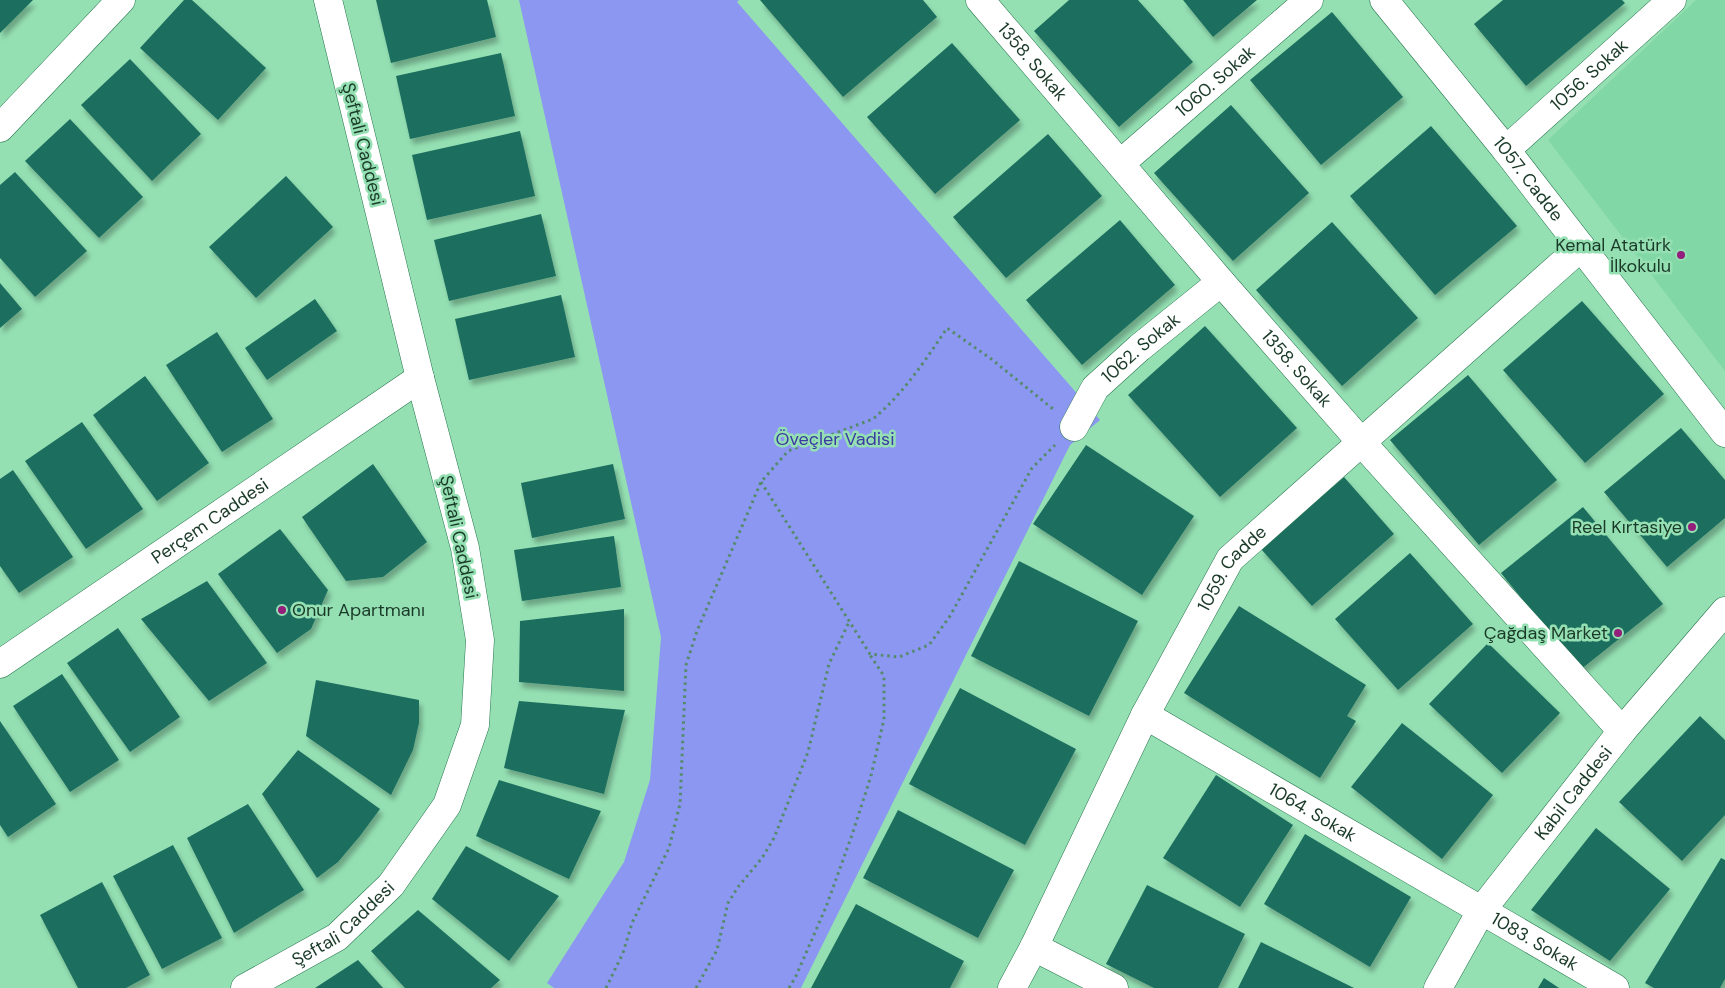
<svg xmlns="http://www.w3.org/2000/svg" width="1725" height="988" font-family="'DM Sans',sans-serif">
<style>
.built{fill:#82d7a6}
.green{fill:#8c97f1}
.building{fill:#1c6e5e;filter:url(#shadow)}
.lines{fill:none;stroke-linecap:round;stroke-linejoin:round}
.minor-casing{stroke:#27764e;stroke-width:29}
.major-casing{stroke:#27764e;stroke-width:29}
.path{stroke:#558a6b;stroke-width:3;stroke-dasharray:2.5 4;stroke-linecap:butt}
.minor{stroke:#fff;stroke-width:28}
.major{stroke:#fff;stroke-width:28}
.poi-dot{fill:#931e7c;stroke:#94e0b3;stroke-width:2}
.labels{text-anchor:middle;stroke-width:5;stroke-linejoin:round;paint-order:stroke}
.street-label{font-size:18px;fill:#1a3a28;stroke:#94e0b3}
.poi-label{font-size:18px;fill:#1a3a28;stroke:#94e0b3;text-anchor:end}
.park-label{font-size:18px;fill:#3c3aa2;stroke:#94e0b3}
</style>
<defs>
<filter id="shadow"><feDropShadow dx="3" dy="5.5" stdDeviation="2.5" flood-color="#0004"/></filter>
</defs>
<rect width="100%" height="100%" fill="#94e0b3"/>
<!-- built -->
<path class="built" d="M1696 0H1725V371L1548 140Z"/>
<!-- green -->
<path class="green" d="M519 0H739L737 2 1100 420 1070 445 801 988H554L547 983 624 862 650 780 661 637Z"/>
<!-- building -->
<g class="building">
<path d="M0 0H33L0 33Z"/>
<path d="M184 0H192L266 68 218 120 140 48Z"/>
<path d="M376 0H487L496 37 391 63Z"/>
<path d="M760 0H923L937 17 843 97Z"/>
<path d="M1069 0H1138L1193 62 1119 127 1034 31Z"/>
<path d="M1183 0H1257L1213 37Z"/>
<path d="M1503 0H1622L1625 3 1526 86 1474 24Z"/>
<path d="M1332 12 1403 97 1321 165 1250 80Z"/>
<path d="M952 43 1020 120 935 194 867 117Z"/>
<path d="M501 53 515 116 410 139 396 76Z"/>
<path d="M130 59 201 134 152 181 81 105Z"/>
<path d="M1231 105 1309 193 1233 261 1154 173Z"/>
<path d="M70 119 143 197 99 238 25 161Z"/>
<path d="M1431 126 1517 226 1435 295 1350 196Z"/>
<path d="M520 131 535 196 427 220 412 155Z"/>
<path d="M1048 134 1102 196 1006 278 953 217Z"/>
<path d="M15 172 87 251 35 297 0 258V185Z"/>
<path d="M286 176 333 227 256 298 209 247Z"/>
<path d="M541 214 556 276 449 301 434 240Z"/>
<path d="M1120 220 1175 285 1082 365 1026 300Z"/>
<path d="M1332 222 1418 318 1342 386 1256 290Z"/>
<path d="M0 283 22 309 0 328Z"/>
<path d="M561 295 575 357 469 380 455 319Z"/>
<path d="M315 299 337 331 267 380 245 348Z"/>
<path d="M1582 301 1664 394 1585 463 1503 370Z"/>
<path d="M1205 326 1297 428 1220 497 1128 395Z"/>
<path d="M217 332 273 419 222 452 166 365Z"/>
<path d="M1468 375 1557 480 1479 545 1390 440Z"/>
<path d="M145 376 209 463 157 501 93 415Z"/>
<path d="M82 422 143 509 86 549 25 461Z"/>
<path d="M1681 428 1725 480V518L1667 567 1604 492Z"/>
<path d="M1086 445 1194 516 1142 595 1033 524Z"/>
<path d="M373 464 427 542 383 577 346 581 302 517Z"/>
<path d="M613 464 625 519 532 538 521 483Z"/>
<path d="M13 470 73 557 19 593 0 566V479Z"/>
<path d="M1344 477 1394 534 1312 606 1261 549Z"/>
<path d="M1583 507 1663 604 1580 670 1501 573Z"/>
<path d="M280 529 328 590 311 629 277 653 218 574Z"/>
<path d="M614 536 621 587 522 601 514 550Z"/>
<path d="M1410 553 1473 624 1398 690 1335 619Z"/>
<path d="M1019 561 1138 621 1089 716 971 656Z"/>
<path d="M207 581 267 663 209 701 141 619Z"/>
<path d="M1239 606 1366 685 1347 716 1356 721 1320 778 1184 693Z"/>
<path d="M624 609V691L519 682 520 621Z"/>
<path d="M118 628 180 717 130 752 67 663Z"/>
<path d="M1488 643 1560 713 1502 773 1429 704Z"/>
<path d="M62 674 119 760 70 792 13 706Z"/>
<path d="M316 680 419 700V723L413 750 391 795 306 736Z"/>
<path d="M960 688 1076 749 1025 845 909 784Z"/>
<path d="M519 701 625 710 604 794 504 768Z"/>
<path d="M1700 716 1725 740V815L1682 861 1619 802Z"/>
<path d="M0 721 56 804 8 837 0 825Z"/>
<path d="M1402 723 1493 795 1442 859 1351 787Z"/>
<path d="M298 750 380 809 360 836 338 862 317 878 262 794Z"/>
<path d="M1216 775 1293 825 1240 907 1163 858Z"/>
<path d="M499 780 601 811 569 879 476 836Z"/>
<path d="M248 804 304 890 234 933 187 838Z"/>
<path d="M898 810 1014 870 978 938 863 878Z"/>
<path d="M1596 828 1670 889 1610 961 1531 910Z"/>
<path d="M1305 834 1411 897 1370 967 1264 904Z"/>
<path d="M173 845 222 938 162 969 113 876Z"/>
<path d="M466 846 559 896 509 961 432 899Z"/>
<path d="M1721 858 1725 860V979L1720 988H1654L1645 983Z"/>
<path d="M102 882 150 975 126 988H78L40 915Z"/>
<path d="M1147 885 1245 934 1218 988H1154L1106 964Z"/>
<path d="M856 904 964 961 950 988H811Z"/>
<path d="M418 910 500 980 491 988H405L371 951Z"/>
<path d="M1261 942 1354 988H1238Z"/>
<path d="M358 960 383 988H315Z"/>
<path d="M1544 978 1559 988H1538Z"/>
</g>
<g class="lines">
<!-- minor casing -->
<g class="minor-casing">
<g id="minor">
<path id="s1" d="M980 0 1221 282 1362 443 1622 731"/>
<path id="s2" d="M1384 0 1506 150 1725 433"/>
<path id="s3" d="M1506 150 1672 0"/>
<path id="s4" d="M1121 163 1309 0"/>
<path id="s5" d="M1074 427 1095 388 1139 348 1221 282"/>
<path id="s6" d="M0 664 420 378"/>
<path id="s7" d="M1145 715 1615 988"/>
<path d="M1034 947 1114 988"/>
<path id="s8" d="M245 988 337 937 391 885 447 805 475 725 480 640 465 548 420 378 328 0"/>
<path id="s9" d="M1012 988 1034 947 1145 715 1230 559 1581 247"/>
</g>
</g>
<!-- major casing -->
<g class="major-casing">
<g id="major">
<path d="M0 128 121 0"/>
<path id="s10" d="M1438 988 1481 911 1622 731 1725 611"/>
</g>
</g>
<!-- path -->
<g class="path">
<path d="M761 482 870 654 899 657 929 645 950 616 1032 468 1055 445"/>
<path d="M606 988 623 953 632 923 669 848 680 804 686 665 697 631 761 482 788 451 873 419C903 394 925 361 947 328L990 358 1053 409"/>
<path d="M696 988 717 950 728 903 738 887 762 858 774 838 808 752 829 664 849 622"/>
<path d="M789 988 796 976 826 907 852 835 871 776 884 719V676L870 655"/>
</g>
<!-- minor -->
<use href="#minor" class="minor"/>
<!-- major -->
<use href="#major" class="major"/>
</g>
<!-- markers -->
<g class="poi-dot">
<circle cx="1681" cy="255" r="5"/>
<circle cx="1692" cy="527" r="5"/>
<circle cx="282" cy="610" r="5"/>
<circle cx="1618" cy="633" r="5"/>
</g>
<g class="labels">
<!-- street labels -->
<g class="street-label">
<text dy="6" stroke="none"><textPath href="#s1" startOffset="81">1358. Sokak</textPath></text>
<text dy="6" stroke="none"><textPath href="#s3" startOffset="112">1056. Sokak</textPath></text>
<text dy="6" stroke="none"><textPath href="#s4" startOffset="125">1060. Sokak</textPath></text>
<text transform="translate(363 144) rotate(76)" y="6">Şeftali Caddesi</text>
<text dy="6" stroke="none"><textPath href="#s2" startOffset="230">1057. Cadde</textPath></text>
<text dy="6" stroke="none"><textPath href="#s5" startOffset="105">1062. Sokak</textPath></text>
<text dy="6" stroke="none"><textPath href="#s1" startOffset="486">1358. Sokak</textPath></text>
<text dy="6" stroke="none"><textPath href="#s6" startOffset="254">Perçem Caddesi</textPath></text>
<text transform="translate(459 537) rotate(78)" y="6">Şeftali Caddesi</text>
<text dy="6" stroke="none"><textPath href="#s9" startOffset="475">1059. Cadde</textPath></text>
<text dy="6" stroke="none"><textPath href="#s10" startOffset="238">Kabil Caddesi</textPath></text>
<text dy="6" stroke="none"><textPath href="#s7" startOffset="194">1064. Sokak</textPath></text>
<text dy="6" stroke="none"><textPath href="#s8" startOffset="118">Şeftali Caddesi</textPath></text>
<text dy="6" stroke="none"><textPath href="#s7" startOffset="451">1083. Sokak</textPath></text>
</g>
<!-- poi labels -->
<g class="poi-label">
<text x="1671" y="251">Kemal Atatürk<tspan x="1671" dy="21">İlkokulu</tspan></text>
<text x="1682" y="533">Reel Kırtasiye</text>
<text x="292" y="616" text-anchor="start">Onur Apartmanı</text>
<text x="1608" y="639">Çağdaş Market</text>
</g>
<!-- park labels -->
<g class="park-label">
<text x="835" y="445">Öveçler Vadisi</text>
</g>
</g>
</svg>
